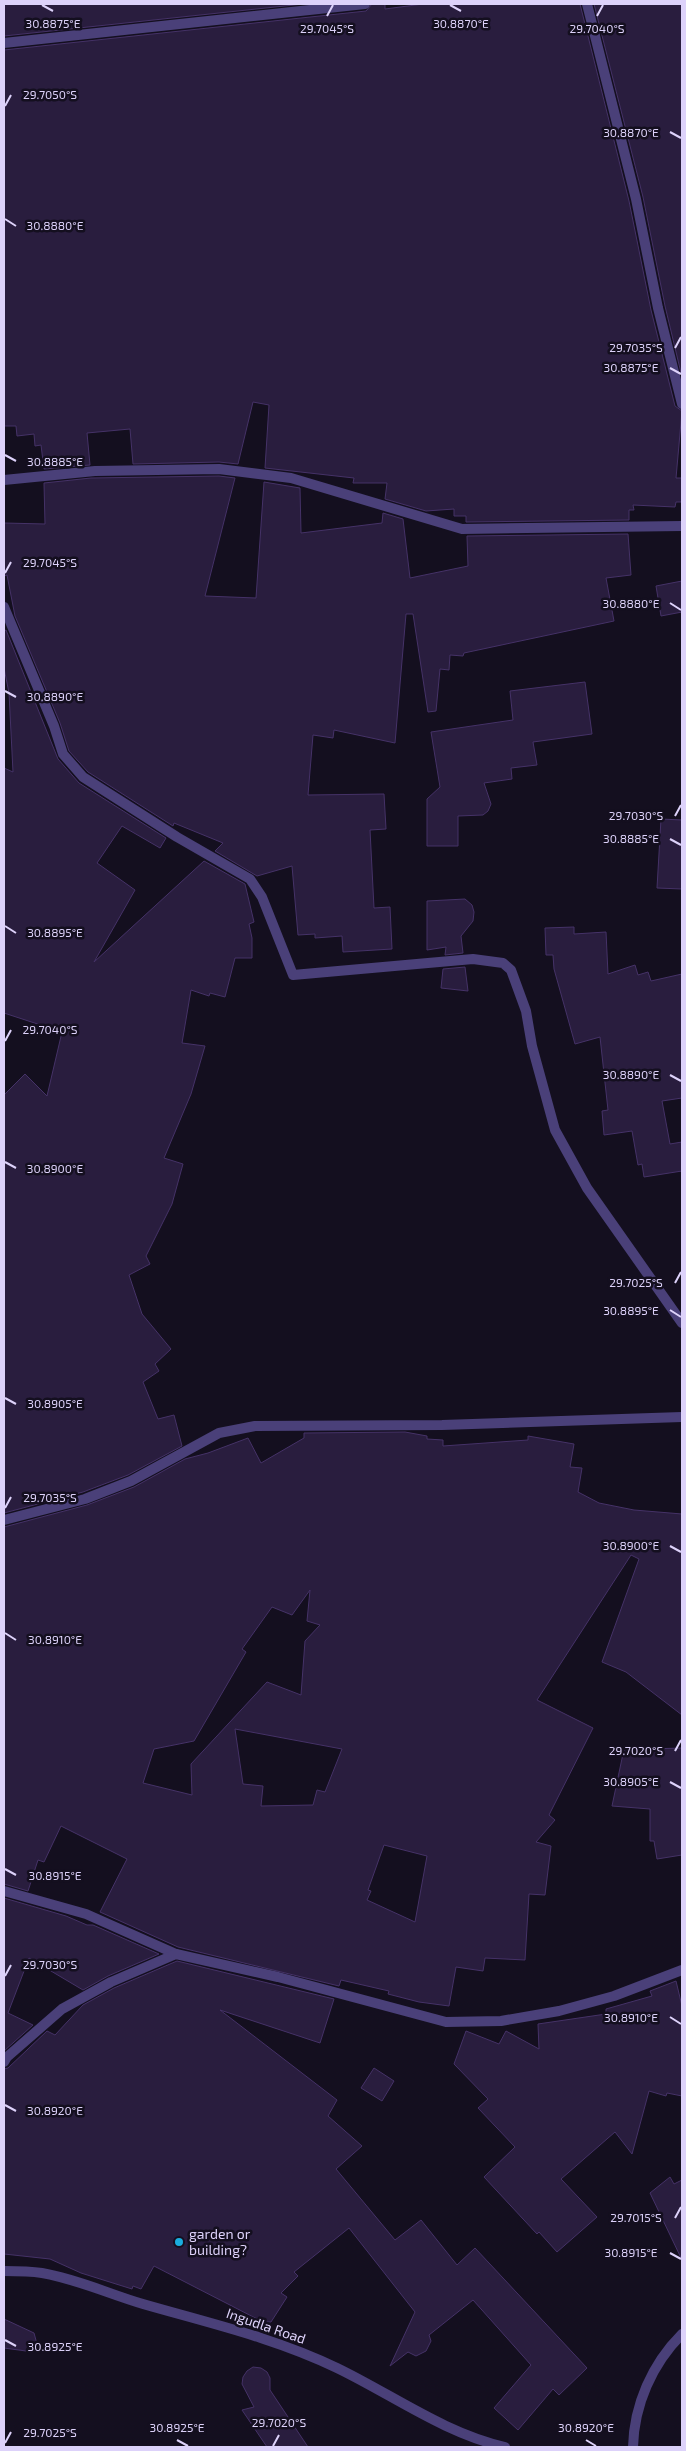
<svg xmlns="http://www.w3.org/2000/svg" width="686" height="2451" font-family="'Exo 2',sans-serif">
<style>
.building{fill:#291d3e;stroke:#453267;fill-rule:evenodd}
.lines{fill:none;stroke-linecap:round;stroke-linejoin:round}
.minor{stroke:#4a4079;stroke-width:10}
.ticks{fill:none;stroke:#ddd2fa;stroke-width:2}
.poi-dot{fill:#1aadde;stroke:#140f1f;stroke-width:2}
.labels{text-anchor:middle;stroke-width:5;stroke-linejoin:round;paint-order:stroke}
.poi-label{font-size:14px;fill:#ddd2fa;stroke:#140f1f;text-anchor:start}
.street-label{font-size:14px;fill:#ddd2fa;stroke:#140f1f}
.ticks-label{font-size:12px;text-anchor:middle;fill:#ddd2fa;stroke:#140f1f;stroke-width:5;stroke-linejoin:round;paint-order:stroke}
</style>
<rect width="100%" height="100%" fill="#140f1f"/>
<!-- building -->
<g class="building">
<path d="M4 4H303L4 36Z"/>
<path d="M372 4H385V9L423 4H580L629 201 651 310 675 406 682 411 676 478H682V502H676L675 507 633 505 634 510H629V520L466 522V516H454V509L426 511 385 499 387 483H353L354 478 265 468 269 405 253 402 238 464 219 462 133 464 130 429 87 433 90 465 44 469 41 445 35 446 34 434 17 436 16 426H4V50L366 11Z"/>
<path d="M594 4H682V377L665 306 643 197Z"/>
<path d="M219 476 235 478 205 596 256 598 264 482 300 488 301 533 382 523 383 513 403 519 410 578 468 566 467 536 628 534 631 575 606 578 614 621 464 653 463 656 450 655 449 670 440 669 436 711 428 712 413 614H406L395 743 334 730 333 738 313 735 308 795 384 794 386 829 370 830 374 908 390 907 392 949 343 952 342 936 315 938V934L298 935 292 866 257 876 215 851 223 843 174 823 173 826 88 772 69 751 60 723 15 616 7 575 4 576V523L45 524 44 483 91 478Z"/>
<path d="M682 581V612L661 616 656 586Z"/>
<path d="M6 630 58 759 79 783 166 838 160 848 122 826 97 863 135 890 94 962 204 861 245 884 254 922 249 924 252 938V958H235L225 997 210 993 209 996 191 990 182 1043 205 1046 191 1094 164 1158 183 1164 172 1204 146 1256 150 1264 129 1275 142 1314 171 1349 155 1364 159 1371 143 1382 158 1419 174 1415 182 1446 128 1475 83 1492 4 1513V1095L25 1074 47 1096 62 1032 4 1013V768L13 772 9 693 4 668V631Z"/>
<path d="M585 682 592 734 533 742 537 765 511 768 512 779 484 783 491 804 488 811 483 815 458 816V846H427V799L440 787 431 732 513 720 510 691Z"/>
<path d="M661 819 682 820V889L657 888Z"/>
<path d="M465 899 472 905 474 912 473 921 461 936 463 953 445 955 446 947 427 950V901Z"/>
<path d="M574 927V934L606 932 608 974 635 965 638 975 648 972 651 981 682 974V1098L662 1101 670 1144 682 1142V1171L644 1177 642 1164 638 1165 632 1131 604 1135 602 1111 608 1110 600 1037 575 1044 554 969 553 955H546L545 928Z"/>
<path d="M465 967 468 991 441 988 443 969Z"/>
<path d="M405 1432 427 1436V1439L443 1440V1446L528 1440V1436L574 1444 570 1467 582 1468 578 1492 599 1503 634 1510 682 1514V1715L626 1672 602 1662 639 1559 631 1555 537 1700 593 1728 549 1815 555 1820 536 1842 551 1846 545 1895 529 1894 525 1960 485 1958 483 1971 456 1967 449 2006 419 2002 388 1994 389 1991 341 1980 339 1986 178 1947 100 1912 127 1859 61 1826 44 1862 38 1860 28 1891 4 1884V1527L87 1505 134 1487 185 1459 208 1453 248 1438 261 1463 304 1438V1433ZM310 1590 307 1621 320 1625 305 1641 301 1695 267 1682 191 1764 192 1795 143 1783 154 1749 194 1741 246 1652 242 1649 272 1607 292 1615ZM235 1729 342 1749 325 1792 317 1790 313 1805 261 1806 263 1786 243 1784ZM384 1845 427 1856 415 1922 367 1900 371 1891 368 1890Z"/>
<path d="M682 1748V1855L657 1859 654 1841H650V1809L612 1806 624 1749 649 1755V1749Z"/>
<path d="M4 1898 66 1916 87 1925H93L159 1954 108 1976 83 1990 29 1958 8 2013 33 2025 4 2051Z"/>
<path d="M177 1961 334 1999 320 2043 220 2010 337 2100 328 2116 362 2146 336 2169 395 2240 421 2220 457 2265 475 2248 587 2368 559 2395 553 2389 518 2430 494 2408 531 2365 473 2300 429 2335 431 2341 426 2351 416 2356 408 2352 390 2366 415 2312 349 2228 294 2272 298 2276 281 2293 287 2297 271 2322H263L154 2266 141 2289 133 2286 132 2289 81 2273 50 2259 4 2254V2069L8 2068 47 2031 55 2035 83 2005 114 1988Z"/>
<path d="M676 1981 682 2006V2096L667 2093 666 2096 649 2091 632 2154 615 2132 561 2179 597 2217 557 2252 539 2232 537 2234 484 2177 515 2147 478 2108 488 2099 454 2064 466 2031 499 2044 506 2031 539 2049 538 2024 606 2014V2009L652 1996 650 1991Z"/>
<path d="M374 2068 394 2081 382 2101 361 2088Z"/>
<path d="M670 2177 674 2184 682 2180V2260L650 2193Z"/>
<path d="M4 2319 34 2333 37 2344 26 2351 4 2348Z"/>
<path d="M253 2367 261 2368 267 2372 270 2378V2390L308 2447H267L242 2410 254 2407 242 2384 243 2377 247 2371Z"/>
</g>
<g class="lines">
<!-- minor -->
<g class="minor">
<path d="M587 4 636 199 658 308 682 404"/>
<path d="M4 43 365 4"/>
<path d="M4 480 95 471 219 469 291 478 462 529 682 526"/>
<path d="M4 607 54 726 63 754 83 777 177 837 250 879 262 897 293 975 473 959 503 963 511 970 526 1011 532 1046 555 1130 587 1188 682 1323"/>
<path d="M4 1520 85 1499 131 1481 219 1433 255 1426 442 1425 682 1417"/>
<path d="M4 1891 86 1914 176 1954"/>
<path d="M4 2062 7 2057 62 2009 111 1982 176 1954 278 1977 446 2022 501 2021 559 2011 614 1996 682 1970"/>
<path d="M4 2271C16 2271 29 2271 42 2273 77 2279 109 2294 143 2304 209 2323 275 2338 337 2368 393 2395 444 2433 505 2447"/>
<path d="M633 2447C634 2405 652 2364 682 2334"/>
</g>
</g>
<!-- ticks -->
<path class="ticks" d="M42 5 53 11M450 5 461 11M327 16 333 5M597 16 603 5M5 106 11 95M670 132 681 138M5 219 16 226M675 348 681 337M670 368 681 374M5 455 16 461M5 573 11 562M670 603 681 610M5 691 16 697M675 816 681 805M670 839 681 845M5 926 16 933M5 1041 11 1030M670 1075 681 1081M5 1162 16 1168M675 1283 681 1272M670 1310 681 1317M5 1398 16 1404M5 1508 11 1497M670 1546 681 1552M5 1633 16 1640M675 1751 681 1740M670 1782 681 1788M5 1869 16 1875M5 1976 11 1965M670 2017 681 2024M5 2105 16 2111M675 2218 681 2207M670 2253 681 2259M5 2340 16 2346M177 2440 188 2446M586 2440 596 2446M5 2443 11 2432M273 2446 279 2435"/>
<!-- markers -->
<circle class="poi-dot" cx="179" cy="2242" r="5"/>
<g class="labels">
<!-- poi labels -->
<g class="poi-label">
<text x="189" y="2239">garden or<tspan x="189" dy="16">building?</tspan></text>
</g>
<!-- street labels -->
<g class="street-label">
<text transform="translate(266 2326) rotate(19)" y="5">Ingudla Road</text>
</g>
</g>
<g class="ticks-label">
<text x="53" y="28">30.8875°E</text>
<text x="461" y="28">30.8870°E</text>
<text x="327" y="33">29.7045°S</text>
<text x="597" y="33">29.7040°S</text>
<text x="50" y="99">29.7050°S</text>
<text x="631" y="137">30.8870°E</text>
<text x="55" y="230">30.8880°E</text>
<text x="636" y="352">29.7035°S</text>
<text x="631" y="372">30.8875°E</text>
<text x="55" y="466">30.8885°E</text>
<text x="50" y="567">29.7045°S</text>
<text x="631" y="608">30.8880°E</text>
<text x="55" y="701">30.8890°E</text>
<text x="636" y="820">29.7030°S</text>
<text x="631" y="843">30.8885°E</text>
<text x="55" y="937">30.8895°E</text>
<text x="50" y="1034">29.7040°S</text>
<text x="631" y="1079">30.8890°E</text>
<text x="55" y="1173">30.8900°E</text>
<text x="636" y="1287">29.7025°S</text>
<text x="631" y="1315">30.8895°E</text>
<text x="55" y="1408">30.8905°E</text>
<text x="50" y="1502">29.7035°S</text>
<text x="631" y="1550">30.8900°E</text>
<text x="55" y="1644">30.8910°E</text>
<text x="636" y="1755">29.7020°S</text>
<text x="631" y="1786">30.8905°E</text>
<text x="55" y="1880">30.8915°E</text>
<text x="50" y="1969">29.7030°S</text>
<text x="631" y="2022">30.8910°E</text>
<text x="55" y="2115">30.8920°E</text>
<text x="636" y="2222">29.7015°S</text>
<text x="631" y="2257">30.8915°E</text>
<text x="55" y="2351">30.8925°E</text>
<text x="279" y="2427">29.7020°S</text>
<text x="177" y="2432">30.8925°E</text>
<text x="586" y="2432">30.8920°E</text>
<text x="50" y="2437">29.7025°S</text>
</g>
<!-- border -->
<rect width="686" height="2451" fill="none" stroke="#ddd2fa" stroke-width="10"/>
</svg>
